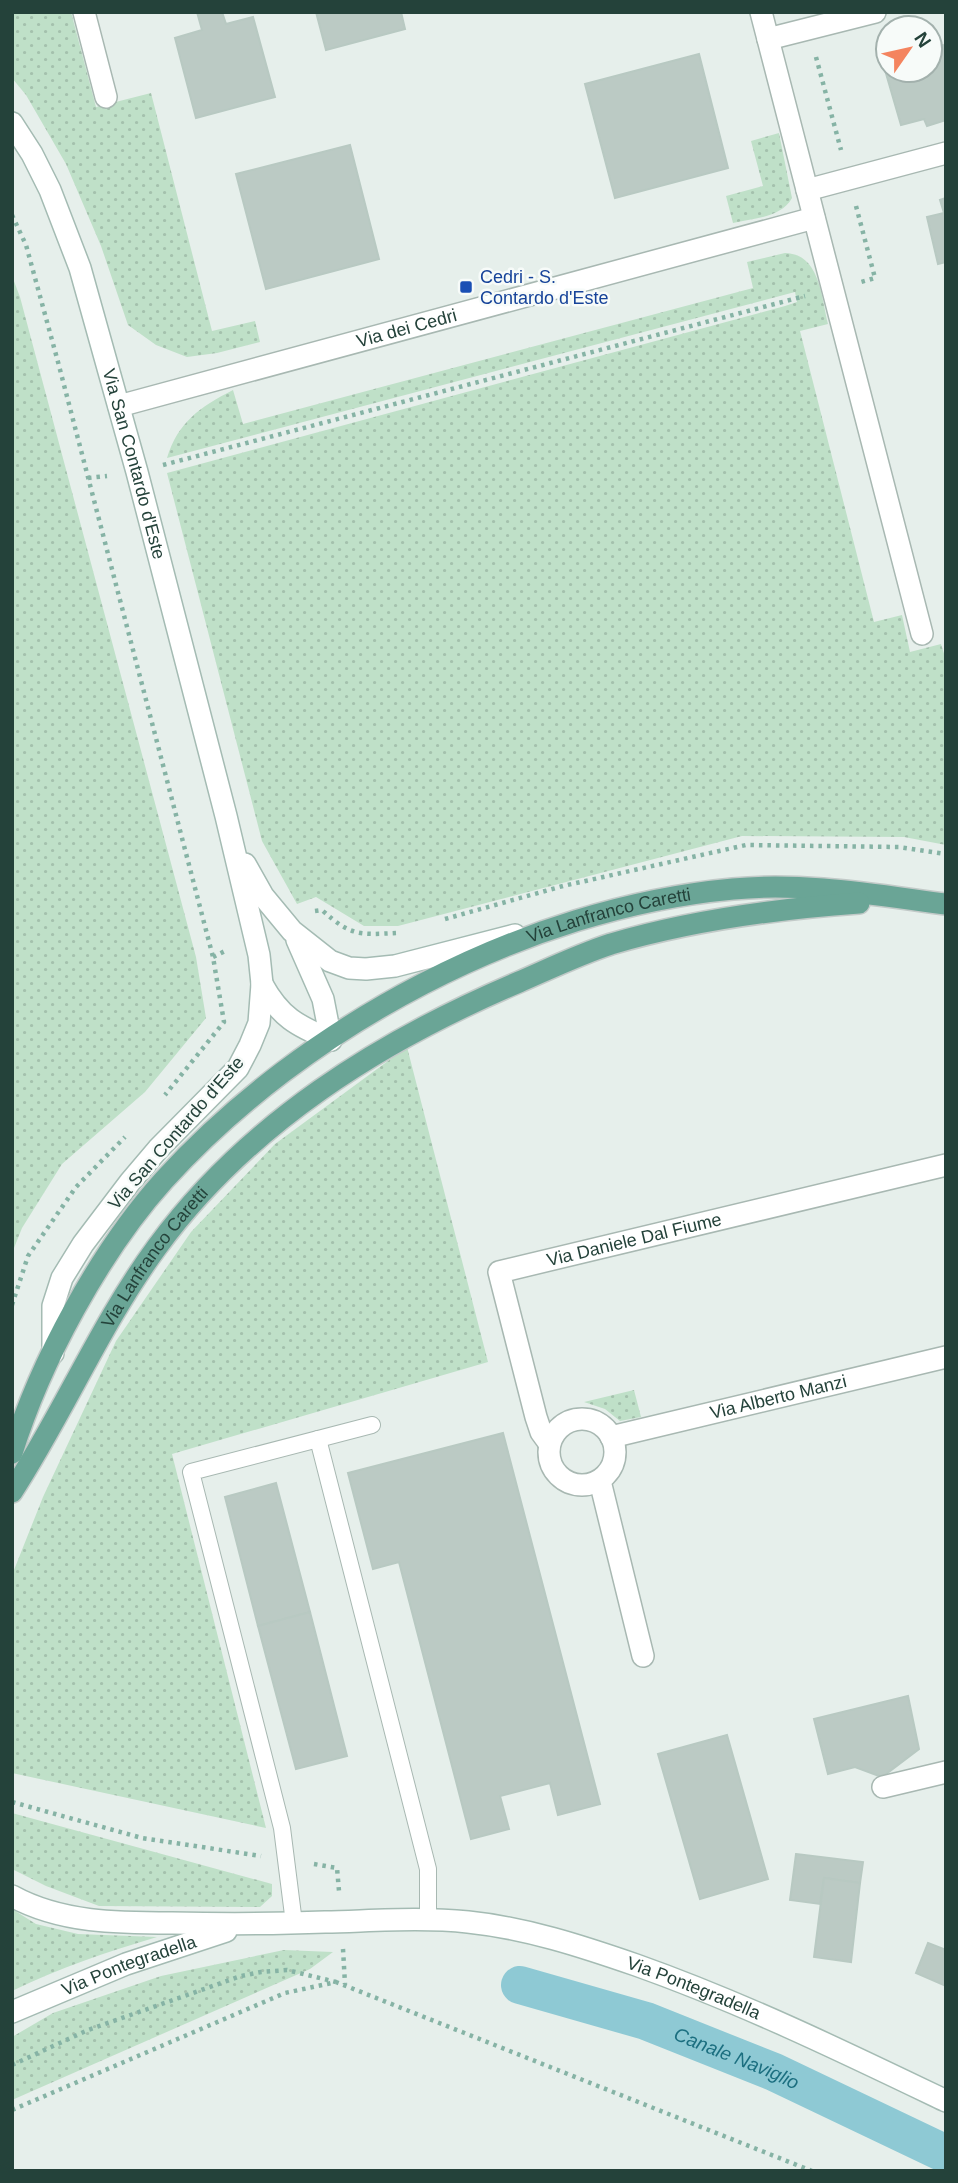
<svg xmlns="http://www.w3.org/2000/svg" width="958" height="2183" font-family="Helvetica,sans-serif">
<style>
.grass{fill:url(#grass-dots)}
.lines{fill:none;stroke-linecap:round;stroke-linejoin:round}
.canal{stroke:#8ec9d4;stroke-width:38}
.building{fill:#bbcac4;stroke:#b8c9c2;stroke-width:2}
.lane-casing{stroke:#a8b8b2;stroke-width:18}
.street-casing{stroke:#a8b8b2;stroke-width:24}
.secondary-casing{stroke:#a4bbb3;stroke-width:24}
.primary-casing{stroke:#c2cac8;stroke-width:24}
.path{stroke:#86b3a5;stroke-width:4.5;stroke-dasharray:3.5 5;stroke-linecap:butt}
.lane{stroke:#fff;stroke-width:16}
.street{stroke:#fff;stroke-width:21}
.secondary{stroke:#fff;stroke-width:21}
.primary{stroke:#6aa596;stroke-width:21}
.transit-dot{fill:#1a4fb4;stroke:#f7fbf9;stroke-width:2.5}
.labels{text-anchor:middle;stroke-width:5;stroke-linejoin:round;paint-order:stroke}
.transit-label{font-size:18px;fill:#164399;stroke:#f7fbf9;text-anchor:start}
.street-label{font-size:18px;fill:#24423a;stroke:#f7fbf9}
.water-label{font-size:19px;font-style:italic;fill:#1c6f80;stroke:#f7fbf9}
</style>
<defs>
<pattern id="grass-dots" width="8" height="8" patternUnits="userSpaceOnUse" patternTransform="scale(1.75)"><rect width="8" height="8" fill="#bfe0c8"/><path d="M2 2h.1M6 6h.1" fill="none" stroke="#a4c1ad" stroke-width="1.8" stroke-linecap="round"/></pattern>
</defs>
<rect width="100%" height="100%" fill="#e6efeb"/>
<!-- grass -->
<g class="grass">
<path d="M12 12H71L96 107 151 93 212 331 255 321 260 342 217 353 187 357 156 345 128 325 101 246 66 164 26 95 12 78Z"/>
<path d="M779 133 792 198C781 218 753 218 733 223L726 196 763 186 751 141Z"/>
<path d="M785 253C820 254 821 296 828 324L800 331 874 622 902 615 910 652 941 644 946 660V845L904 837 742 836 398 926H364L316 897 297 904 262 841 167 473 785 306 797 302 795 292 167 458C178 422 200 407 233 390L243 424 753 288 747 262Z"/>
<path d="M12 276 20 297 196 957 206 1018 145 1092 62 1164 22 1228 12 1253Z"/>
<path d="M407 1047 488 1362 172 1454 266 1828 12 1773V1575L43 1497 116 1341 191 1232 275 1144Z"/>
<path d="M634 1390 641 1417 620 1421 605 1409 584 1402Z"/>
<path d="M12 1813 272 1884V1896L260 1907 99 1906 46 1886 12 1869Z"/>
<path d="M12 1909 36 1924 78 1934 157 1937C107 1952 59 1968 12 1991Z"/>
<path d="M284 1950 333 1952 310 1969 12 2100V2037L53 2013 161 1976Z"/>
</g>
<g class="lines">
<!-- canal -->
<path class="canal" id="s1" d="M520 1985 646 2021 774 2072 946 2154"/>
</g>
<!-- building -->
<g class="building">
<path d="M197 12H222L226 24 253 17 275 97 196 118 175 38 202 30Z"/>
<path d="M316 12H401L405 29 326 50Z"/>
<path d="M943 45 946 55V120L927 126 924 119 901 125 885 70H930V49Z"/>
<path d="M699 54 728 168 615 198 585 84Z"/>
<path d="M350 145 379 259 266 289 236 174Z"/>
<path d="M946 198V262L938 264 927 217 944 213 940 200Z"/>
<path d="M503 1433 600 1804 558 1815 550 1783 500 1796 509 1829 471 1839 399 1562 373 1569 348 1473Z"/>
<path d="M276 1483 310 1612 258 1626 225 1497Z"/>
<path d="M310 1612 347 1756 296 1769 258 1626Z"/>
<path d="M908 1696 919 1749 882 1777 855 1767 828 1774 814 1719Z"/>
<path d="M727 1735 768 1879 700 1899 658 1754Z"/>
<path d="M796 1854 863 1862 860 1883 824 1878 820 1904 790 1900Z"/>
<path d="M824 1878 860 1883 851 1962 814 1957Z"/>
<path d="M928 1943 946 1950V1986L916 1973Z"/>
</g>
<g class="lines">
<!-- lane casing -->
<g class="lane-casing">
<g id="lane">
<path d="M318 1439 428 1869V1920"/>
<path d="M294 1923 282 1828 191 1472 372 1425"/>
</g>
</g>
<!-- street casing -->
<g class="street-casing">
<g id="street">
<path d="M84 12 106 97"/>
<path d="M761 12 922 634"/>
<path d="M768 39 875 12"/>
<path d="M807 190 946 153"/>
<path id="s2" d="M119 406 814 218"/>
<circle cx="582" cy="1452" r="33"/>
<path id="s3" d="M611 1437 946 1357"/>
<path id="s4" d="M549 1443 541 1432 536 1417 499 1272 946 1165"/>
<path d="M600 1481 643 1656"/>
<path d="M883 1787 946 1772"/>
</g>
</g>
<!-- secondary casing -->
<g class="secondary-casing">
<g id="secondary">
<path id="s5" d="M12 123 32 154 50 190 80 268 137 472 226 816 259 955 262 984 259 1023 250 1045 238 1068 158 1149 130 1182 83 1244 62 1278 53 1306V1353"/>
<path d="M245 864 263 896 292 931 330 961 349 968 366 969 395 966 515 935"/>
<path d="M297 940 323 999 331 1040"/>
<path d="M262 984C280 1017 297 1026 331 1040"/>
<path id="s6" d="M12 1896C61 1923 118 1923 172 1923 223 1924 274 1924 325 1922 372 1921 421 1917 468 1922 526 1928 581 1946 636 1965 743 2003 844 2052 946 2101"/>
<path id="s7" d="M12 2012 126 1964 226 1931"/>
</g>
</g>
<!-- primary casing -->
<g class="primary-casing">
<g id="primary">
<path id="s8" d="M12 1453C40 1362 100 1251 164 1180 304 1026 525 908 733 889 804 882 876 895 946 904"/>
<path id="s9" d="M12 1492C64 1412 101 1323 157 1247 248 1123 380 1041 519 982 549 969 580 954 611 944 692 920 774 909 859 903"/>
</g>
</g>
<!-- path -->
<g class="path">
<path d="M816 57 841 150"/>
<path d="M856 206 875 278 861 282"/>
<path d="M12 215 26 245 58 362 213 957 224 1022 165 1095"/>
<path d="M163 465 805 296"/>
<path d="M88 478 107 476"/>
<path d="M315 911 322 910C350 936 360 935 396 933"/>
<path d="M445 919 563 886 746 845 899 847 946 854"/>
<path d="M213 957 227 950"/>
<path d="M12 1305 28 1256 76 1187 125 1137"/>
<path d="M12 1802 142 1838 261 1856"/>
<path d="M314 1864 337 1868 339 1891"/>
<path d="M343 1949 345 1984"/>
<path d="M12 2065 88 2030 241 1976 261 1972 287 1970 336 1982"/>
<path d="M12 2110 285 1993 336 1982 812 2171"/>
</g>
<!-- lane -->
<use href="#lane" class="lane"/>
<!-- street -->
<use href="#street" class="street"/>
<!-- secondary -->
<use href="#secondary" class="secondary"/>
<!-- primary -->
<use href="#primary" class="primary"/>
</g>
<!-- markers -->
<rect class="transit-dot" x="459" y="280" width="14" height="14" rx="3.5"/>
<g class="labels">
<!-- transit labels -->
<g class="transit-label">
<text x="480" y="283">Cedri - S.<tspan x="480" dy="21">Contardo d'Este</tspan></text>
</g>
<!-- street labels -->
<g class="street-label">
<text dy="6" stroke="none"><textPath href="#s2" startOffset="298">Via dei Cedri</textPath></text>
<text dy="6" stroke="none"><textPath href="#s5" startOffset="364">Via San Contardo d'Este</textPath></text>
<text dy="6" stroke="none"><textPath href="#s8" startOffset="840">Via Lanfranco Caretti</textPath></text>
<text transform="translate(176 1133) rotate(-49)" y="6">Via San Contardo d'Este</text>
<text dy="6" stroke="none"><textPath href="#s4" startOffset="318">Via Daniele Dal Fiume</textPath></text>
<text dy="6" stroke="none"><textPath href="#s9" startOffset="275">Via Lanfranco Caretti</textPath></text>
<text dy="6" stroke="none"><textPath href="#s3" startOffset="172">Via Alberto Manzi</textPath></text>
<text dy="6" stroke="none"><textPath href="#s7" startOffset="126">Via Pontegradella</textPath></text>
<text dy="6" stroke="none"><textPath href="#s6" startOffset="696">Via Pontegradella</textPath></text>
</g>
<!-- water labels -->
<g class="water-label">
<text dy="7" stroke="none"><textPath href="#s1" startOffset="229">Canale Naviglio</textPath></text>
</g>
</g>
<!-- border -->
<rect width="958" height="2183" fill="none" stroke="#24423a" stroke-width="28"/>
<!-- north arrow -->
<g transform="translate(909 49) rotate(56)"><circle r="33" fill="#f7fbf9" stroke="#a3b1ad" stroke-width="2"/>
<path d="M0-5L12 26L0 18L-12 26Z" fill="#f4845f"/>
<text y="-10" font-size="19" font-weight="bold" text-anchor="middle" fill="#24423a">N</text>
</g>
</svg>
